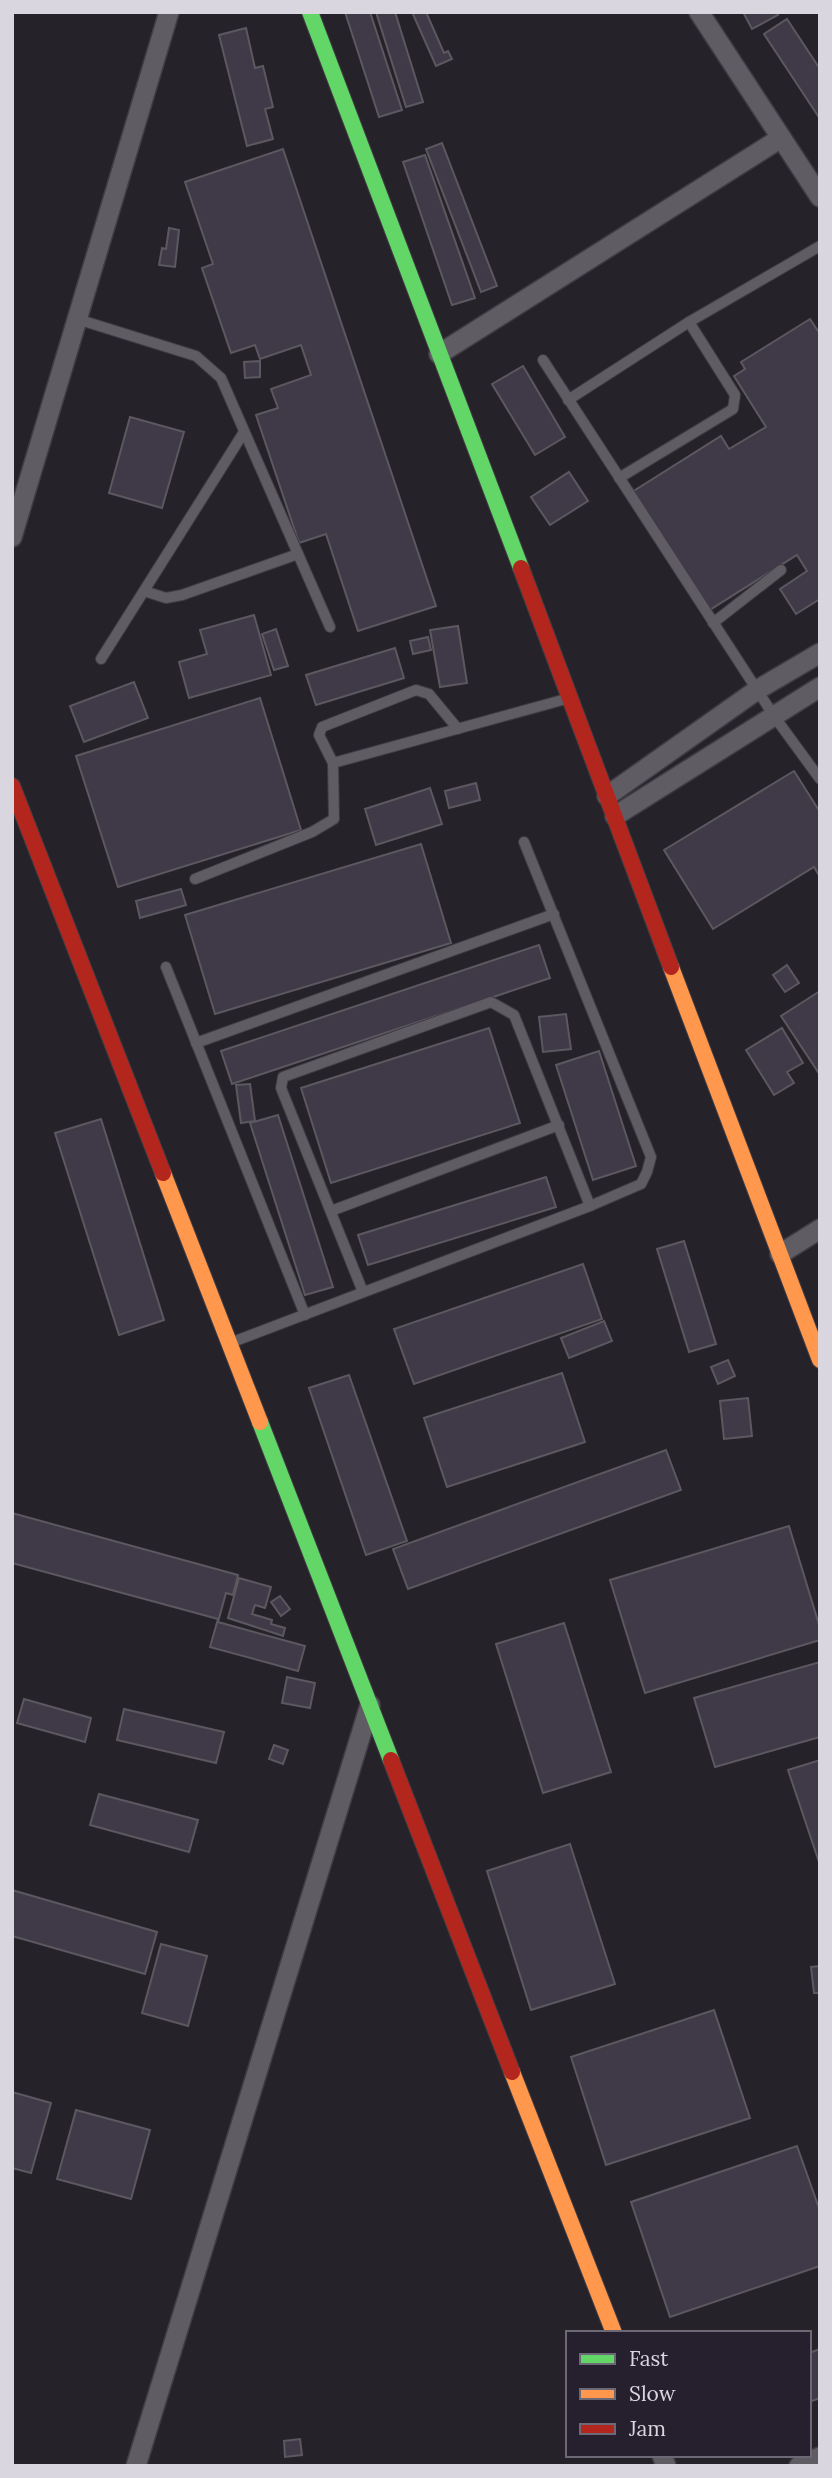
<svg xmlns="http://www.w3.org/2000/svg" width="832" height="2478" font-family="Lora,serif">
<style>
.building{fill:#403a48;stroke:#5b585f;stroke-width:2}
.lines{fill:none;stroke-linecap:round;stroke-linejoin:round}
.lane-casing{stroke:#403c44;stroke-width:12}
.street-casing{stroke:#403c44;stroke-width:22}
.fast-casing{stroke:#403c44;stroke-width:18}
.slow-casing{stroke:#403c44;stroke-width:18}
.jam-casing{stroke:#403c44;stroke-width:18}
.lane{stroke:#5f5d63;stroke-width:10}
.street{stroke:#5f5d63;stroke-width:19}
.fast{stroke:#63d668;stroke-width:16}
.slow{stroke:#ff974d;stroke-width:16}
.jam{stroke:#b3261e;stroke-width:16}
</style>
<rect width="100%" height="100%" fill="#26222a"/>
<!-- building -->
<g class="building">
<path d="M345 12H370L402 110 379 117Z"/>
<path d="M376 12H395L423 102 406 107Z"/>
<path d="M412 12H426L444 53 448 51 452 59 436 66Z"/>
<path d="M743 12H776L778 15 752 29Z"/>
<path d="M787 19 820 69V119L764 34Z"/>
<path d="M246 28 255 68 263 66 273 107 265 109 273 139 247 146 219 35Z"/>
<path d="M442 143 497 286 481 292 426 149Z"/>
<path d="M283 149 436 606 358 631 326 534 299 543 256 415 278 408 271 389 311 375 301 345 260 359 255 345 231 353 202 268 213 264 185 182Z"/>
<path d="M425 155 475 298 452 305 403 162Z"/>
<path d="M169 228 179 230 175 267 159 265 162 248 166 249Z"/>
<path d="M810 319 820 334V599L796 614 780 589 807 571 797 555 708 611 632 492 721 436 729 449 766 427 734 376 745 369 741 362Z"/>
<path d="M260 361V377L245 378 244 362Z"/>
<path d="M523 366 565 437 535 455 492 384Z"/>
<path d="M130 417 184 432 162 508 109 493Z"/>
<path d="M569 472 588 501 550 525 531 497Z"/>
<path d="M254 615 271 675 189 698 179 662 207 654 200 630Z"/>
<path d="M458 626 467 683 440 687 430 630Z"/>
<path d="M276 629 288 666 274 670 262 634Z"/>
<path d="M428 637 431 650 413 654 410 641Z"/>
<path d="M395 648 404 678 316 705 306 675Z"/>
<path d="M134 682 148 718 84 742 70 706Z"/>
<path d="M260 698 301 830 118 887 76 756Z"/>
<path d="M794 771 820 812V877L814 867 713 929 664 850Z"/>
<path d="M476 783 480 800 449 808 445 791Z"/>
<path d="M430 788 442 824 376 845 365 809Z"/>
<path d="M421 844 451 943 215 1014 185 915Z"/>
<path d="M181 889 186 905 140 918 136 901Z"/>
<path d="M539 945 550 978 232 1084 221 1051Z"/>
<path d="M787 965 799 983 785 992 773 975Z"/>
<path d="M820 991V1075L781 1016Z"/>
<path d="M566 1014 571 1049 543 1052 539 1017Z"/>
<path d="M489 1028 520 1123 331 1183 301 1088Z"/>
<path d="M782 1028 803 1063 787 1072 794 1083 774 1095 746 1050Z"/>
<path d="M599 1051 636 1166 593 1180 556 1065Z"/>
<path d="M250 1084 255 1121 241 1123 236 1085Z"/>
<path d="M278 1115 333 1287 305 1295 250 1123Z"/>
<path d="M101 1119 164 1320 119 1335 55 1133Z"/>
<path d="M546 1177 556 1207 368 1265 358 1235Z"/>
<path d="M684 1241 716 1344 689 1352 657 1249Z"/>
<path d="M583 1264 602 1319 414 1384 394 1329Z"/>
<path d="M604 1321 612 1341 569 1358 561 1338Z"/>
<path d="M728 1360 735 1376 718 1384 711 1367Z"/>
<path d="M562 1373 585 1442 447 1487 424 1418Z"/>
<path d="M349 1375 407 1541 366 1555 309 1388Z"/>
<path d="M748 1398 752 1436 724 1439 720 1401Z"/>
<path d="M666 1450 681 1490 408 1589 393 1549Z"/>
<path d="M12 1513 238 1575 233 1595 226 1593 218 1622 305 1646 298 1671 210 1647 218 1619 12 1563Z"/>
<path d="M789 1526 820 1628V1640L645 1693 610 1580Z"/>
<path d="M239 1578 271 1587 265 1608 255 1605 252 1614 272 1620 271 1624 285 1628 283 1636 228 1618Z"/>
<path d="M280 1596 290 1609 281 1616 271 1602Z"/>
<path d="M564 1623 611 1772 543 1793 496 1644Z"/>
<path d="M820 1662V1737L715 1767 694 1698Z"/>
<path d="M287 1677 315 1683 310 1708 282 1703Z"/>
<path d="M24 1699 91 1718 85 1742 17 1723Z"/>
<path d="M124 1709 224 1732 216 1763 117 1740Z"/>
<path d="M274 1745 288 1750 283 1764 269 1759Z"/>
<path d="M820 1760V1865L788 1770Z"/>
<path d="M99 1794 198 1820 189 1852 90 1825Z"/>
<path d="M570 1844 615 1984 531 2010 487 1871Z"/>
<path d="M12 1890 157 1932 145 1974 12 1936Z"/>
<path d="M161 1944 207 1956 188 2026 142 2013Z"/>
<path d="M820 1966V1993H814L811 1967Z"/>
<path d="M714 2010 750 2118 606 2165 571 2057Z"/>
<path d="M12 2092 51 2103 31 2173 12 2168Z"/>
<path d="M76 2110 150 2130 131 2199 57 2179Z"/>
<path d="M797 2146 820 2211V2266L670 2317 631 2202Z"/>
<path d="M820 2349V2398L812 2401 809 2396V2353Z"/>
<path d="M300 2439 302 2455 285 2457 284 2441Z"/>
</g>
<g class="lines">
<!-- lane casing -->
<g class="lane-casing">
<g id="lane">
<path d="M77 319 196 356 221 378 330 627"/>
<path d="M543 360 774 716 820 779"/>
<path d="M568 400 689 322 820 246"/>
<path d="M619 478 733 409 735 395 689 322"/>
<path d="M144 591 166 598 182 595 298 554"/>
<path d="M713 623 781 570"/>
<path d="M101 659 244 432"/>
<path d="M333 763 319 735 322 727 416 690 429 694 458 729"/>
<path d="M524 842 651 1157 647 1172 641 1184 590 1206"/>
<path d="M195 879 312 832 334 819 333 763 566 699"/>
<path d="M166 967 305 1315"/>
<path d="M196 1043 554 914"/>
<path d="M331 1211 559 1125"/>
<path d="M230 1343 590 1206 514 1015 491 1002 283 1077 281 1088 363 1292"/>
</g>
</g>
<!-- street casing -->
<g class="street-casing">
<g id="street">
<path d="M699 12 820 197"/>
<path d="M439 354 781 138"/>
<path d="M12 537 169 12"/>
<path d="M607 796 757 690 820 653"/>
<path d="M615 816 820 687"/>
<path d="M780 1254 820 1229"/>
<path d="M662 2455 666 2466"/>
<path d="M136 2466 370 1705"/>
<path d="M799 2466 820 2457"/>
</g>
</g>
<!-- fast casing -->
<g class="fast-casing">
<g id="fast">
<path d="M310 12 521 568"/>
<path d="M260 1422 391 1760"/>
</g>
</g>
<!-- slow casing -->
<g class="slow-casing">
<g id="slow">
<path d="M671 967 820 1360"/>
<path d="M163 1173 260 1422"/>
<path d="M512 2072 614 2333"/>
</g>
</g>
<!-- jam casing -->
<g class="jam-casing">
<g id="jam">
<path d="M521 568 671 967"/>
<path d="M12 786 163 1173"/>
<path d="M391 1760 512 2072"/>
</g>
</g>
<!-- lane -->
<use href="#lane" class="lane"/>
<!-- street -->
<use href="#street" class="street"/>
<!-- fast -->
<use href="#fast" class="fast"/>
<!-- slow -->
<use href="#slow" class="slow"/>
<!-- jam -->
<use href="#jam" class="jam"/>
</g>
<!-- border -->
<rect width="832" height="2478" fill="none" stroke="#dad6e0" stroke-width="28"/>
<!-- legend -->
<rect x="566" y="2331" width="245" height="126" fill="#251f2e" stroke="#6d6875" stroke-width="2"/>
<rect x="580" y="2354" width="35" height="10" fill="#63d668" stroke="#6d6875" stroke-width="2"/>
<text x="629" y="2366" font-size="21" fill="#dad6e0">Fast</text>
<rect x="580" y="2389" width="35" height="10" fill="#ff974d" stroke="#6d6875" stroke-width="2"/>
<text x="629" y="2401" font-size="21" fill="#dad6e0">Slow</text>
<rect x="580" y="2424" width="35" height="10" fill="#b3261e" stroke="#6d6875" stroke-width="2"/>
<text x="629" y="2436" font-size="21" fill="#dad6e0">Jam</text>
</svg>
